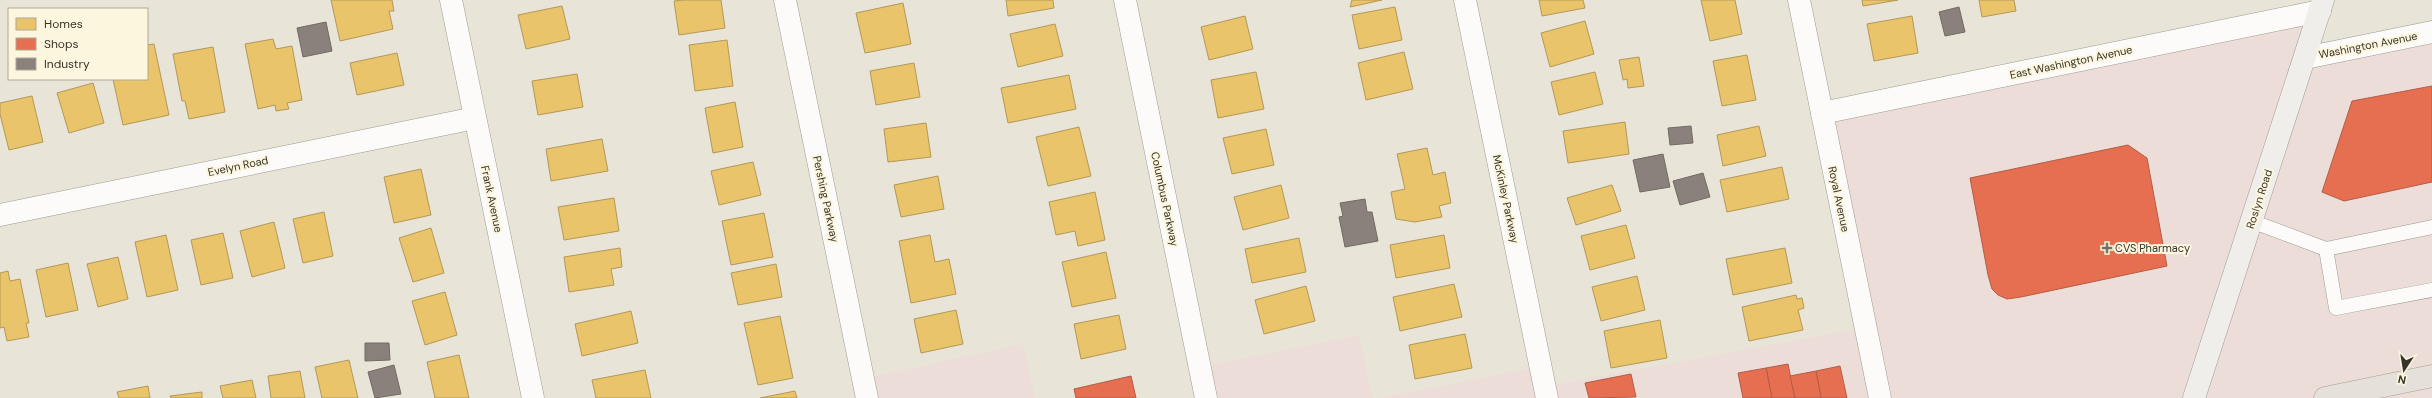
<svg xmlns="http://www.w3.org/2000/svg" width="2432" height="398" font-family="'DM Sans',sans-serif">
<style>
.commercial{fill:#edddd9}
.homes{fill:#e9c46a;stroke:#b39857}
.shops{fill:#e76f51;stroke:#b25d45}
.industry{fill:#8a817c;stroke:#716a63}
.lines{fill:none;stroke-linecap:round;stroke-linejoin:round}
.service-casing{stroke:#9d9a90;stroke-width:15}
.minor-casing{stroke:#9d9a90;stroke-width:23}
.secondary-casing{stroke:#9d9a90;stroke-width:23}
.primary-casing{stroke:#a59e8e;stroke-width:23}
.service{stroke:#fcfbf9;stroke-width:14}
.minor{stroke:#fcfbf9;stroke-width:22}
.secondary{stroke:#f0eeea;stroke-width:22}
.primary{stroke:#e5e1da;stroke-width:22}
.poi-dot{fill:#747167;stroke:#fcf6de;stroke-width:1.5}
.labels{text-anchor:middle;stroke-width:4;stroke-linejoin:round;paint-order:stroke}
.street-label{font-size:11px;fill:#36332a;stroke:#fcf6de}
.poi-label{font-size:11px;fill:#36332a;stroke:#fcf6de;text-anchor:start}
</style>
<rect width="100%" height="100%" fill="#e8e4d8"/>
<!-- commercial -->
<g class="commercial">
<path d="M2320 11 2305 58 2432 36V398H1379L1542 366 1547 386 1868 327 1822 113Z"/>
<path d="M1359 335 1372 398H1206L1200 367Z"/>
<path d="M1023 344 1035 398H867L863 379Z"/>
</g>
<!-- homes -->
<g class="homes">
<path d="M331 0H392L394 11H389L393 29 340 41Z"/>
<path d="M683 0H721L725 28 679 35 674 1Z"/>
<path d="M1006 0H1053L1054 8 1008 16Z"/>
<path d="M1352 0H1382L1350 7Z"/>
<path d="M1539 0H1583L1585 8 1542 16Z"/>
<path d="M1701 0H1735L1742 34 1710 41Z"/>
<path d="M1862 0H1898L1863 6Z"/>
<path d="M1979 0H2014L2016 11 1982 17Z"/>
<path d="M903 3 911 44 865 53 856 13Z"/>
<path d="M562 6 570 39 526 49 518 15Z"/>
<path d="M1395 7 1402 40 1359 49 1352 15Z"/>
<path d="M1245 16 1253 49 1209 60 1201 27Z"/>
<path d="M1912 16 1918 53 1874 61 1867 24Z"/>
<path d="M1585 21 1594 54 1550 67 1541 33Z"/>
<path d="M1055 24 1063 56 1018 67 1010 34Z"/>
<path d="M273 39 276 49 292 46 302 100 287 103 289 109 276 111 275 105 258 109 245 44Z"/>
<path d="M727 40 733 86 695 91 689 45Z"/>
<path d="M154 44 169 115 123 125 113 79H147V45Z"/>
<path d="M213 47 225 112 189 119 185 101H182L173 54Z"/>
<path d="M1404 52 1413 89 1366 100 1358 63Z"/>
<path d="M397 53 404 85 357 95 350 63Z"/>
<path d="M1747 55 1756 100 1722 106 1713 61Z"/>
<path d="M1639 57 1644 86 1628 88 1627 79 1623 80 1619 60Z"/>
<path d="M914 63 920 97 876 105 870 71Z"/>
<path d="M1256 72 1264 109 1218 118 1211 80Z"/>
<path d="M1595 72 1603 104 1559 115 1551 82Z"/>
<path d="M577 74 583 107 538 115 532 81Z"/>
<path d="M1069 75 1076 109 1008 123 1001 88Z"/>
<path d="M93 83 104 123 69 133 57 93Z"/>
<path d="M32 96 43 142 9 150 0 114V103Z"/>
<path d="M735 102 743 147 713 153 705 108Z"/>
<path d="M1625 122 1629 154 1568 163 1563 131Z"/>
<path d="M926 123 931 157 888 162 884 129Z"/>
<path d="M1759 126 1766 156 1723 166 1717 135Z"/>
<path d="M1079 127 1091 176 1048 186 1036 137Z"/>
<path d="M1266 129 1274 165 1232 174 1223 138Z"/>
<path d="M602 139 608 171 551 181 546 149Z"/>
<path d="M1427 148 1433 175 1445 172 1451 203 1439 206 1442 217 1415 222 1396 219 1391 192 1405 189 1397 154Z"/>
<path d="M753 162 761 195 719 205 711 171Z"/>
<path d="M1782 167 1789 199 1727 212 1720 180Z"/>
<path d="M421 169 431 215 394 223 384 177Z"/>
<path d="M938 176 944 209 901 217 894 185Z"/>
<path d="M1281 185 1289 218 1243 230 1234 197Z"/>
<path d="M1612 185 1621 211 1576 225 1567 198Z"/>
<path d="M1095 192 1105 240 1078 246 1075 231 1056 235 1049 202Z"/>
<path d="M614 198 619 231 564 240 558 207Z"/>
<path d="M324 212 333 256 303 263 293 219Z"/>
<path d="M764 213 773 257 731 265 722 221Z"/>
<path d="M274 222 285 268 252 277 240 231Z"/>
<path d="M1626 225 1635 258 1590 270 1581 236Z"/>
<path d="M431 228 444 273 413 282 399 238Z"/>
<path d="M223 233 233 278 201 285 191 240Z"/>
<path d="M166 235 178 290 147 297 135 242Z"/>
<path d="M930 235 935 262 949 259 956 294 911 303 899 241Z"/>
<path d="M1444 235 1450 268 1396 278 1390 245Z"/>
<path d="M1299 238 1306 272 1252 283 1245 249Z"/>
<path d="M620 248 622 267 611 269 614 285 569 292 564 257Z"/>
<path d="M1785 248 1792 283 1733 295 1726 259Z"/>
<path d="M1106 252 1116 298 1072 307 1062 262Z"/>
<path d="M118 257 128 299 98 307 87 264Z"/>
<path d="M68 263 78 310 46 317 36 270Z"/>
<path d="M776 264 782 297 738 305 731 273Z"/>
<path d="M8 271 10 281 20 279 29 323H26L29 337 7 341 4 327 0 328V273Z"/>
<path d="M1637 276 1645 310 1601 321 1592 287Z"/>
<path d="M1454 284 1462 317 1400 331 1393 297Z"/>
<path d="M1306 286 1315 321 1264 334 1255 300Z"/>
<path d="M445 292 457 335 425 345 412 301Z"/>
<path d="M1796 295 1797 299 1802 298 1804 308 1798 310 1803 330 1749 341 1742 307Z"/>
<path d="M956 310 963 344 921 353 914 319Z"/>
<path d="M631 311 638 343 582 356 575 324Z"/>
<path d="M1119 315 1126 349 1081 359 1074 324Z"/>
<path d="M780 316 793 378 758 385 744 323Z"/>
<path d="M1660 320 1667 358 1611 368 1604 331Z"/>
<path d="M1465 334 1472 368 1415 379 1409 345Z"/>
<path d="M459 355 469 398H435L427 362Z"/>
<path d="M349 360 358 398H322L315 367Z"/>
<path d="M645 370 651 398H596L592 380Z"/>
<path d="M300 371 305 398H271L268 376Z"/>
<path d="M252 380 256 398H223L220 386Z"/>
<path d="M148 386 150 398H119L117 392Z"/>
<path d="M795 391 797 398H760Z"/>
<path d="M202 392V398H171L170 396Z"/>
</g>
<!-- shops -->
<g class="shops">
<path d="M2432 86V182L2344 201 2322 192 2352 101Z"/>
<path d="M2128 145 2147 158 2167 266 2021 297 2007 299 1998 295 1992 289 1988 275 1970 178Z"/>
<path d="M1788 364 1795 398H1772L1766 368Z"/>
<path d="M1840 366 1847 398H1821L1816 371Z"/>
<path d="M1766 368 1772 398H1743L1738 373Z"/>
<path d="M1816 371 1821 398H1795L1790 376Z"/>
<path d="M1631 374 1636 397 1589 398 1585 383Z"/>
<path d="M1131 376 1136 398H1076L1074 389Z"/>
</g>
<!-- industry -->
<g class="industry">
<path d="M1959 7 1965 32 1945 36 1939 12Z"/>
<path d="M326 22 332 51 303 57 297 28Z"/>
<path d="M1691 126 1693 143 1670 145 1668 128Z"/>
<path d="M1663 154 1670 187 1640 192 1633 160Z"/>
<path d="M1703 173 1710 197 1680 205 1673 181Z"/>
<path d="M1365 199 1367 212H1372L1378 241 1345 247 1339 217 1343 216 1340 203Z"/>
<path d="M365 343H389L390 360 365 361Z"/>
<path d="M394 365 401 394 375 398 368 372Z"/>
</g>
<g class="lines">
<!-- service casing -->
<g class="service-casing">
<g id="service">
<path d="M2251 221 2326 249"/>
<path d="M2432 227 2326 249 2336 308 2432 290"/>
</g>
</g>
<!-- minor casing -->
<g class="minor-casing">
<g id="minor">
<path d="M451 0 533 398"/>
<path d="M785 0 867 398"/>
<path d="M1125 0 1206 398"/>
<path d="M1465 0 1547 398"/>
<path d="M1799 0 1880 398"/>
<path d="M2305 58 2432 32"/>
<path d="M1822 113 2320 11"/>
<path d="M0 215 475 118"/>
</g>
</g>
<!-- secondary casing -->
<g class="secondary-casing">
<path id="secondary" d="M2194 398 2323 0"/>
</g>
<!-- primary casing -->
<g class="primary-casing">
<path id="primary" d="M2325 398 2432 376"/>
</g>
<!-- service -->
<use href="#service" class="service"/>
<!-- minor -->
<use href="#minor" class="minor"/>
<!-- secondary -->
<use href="#secondary" class="secondary"/>
<!-- primary -->
<use href="#primary" class="primary"/>
</g>
<!-- markers -->
<path class="poi-dot" d="M2105 242h4v4h4v4h-4v4h-4v-4h-4v-4h4z"/>
<g class="labels">
<!-- street labels -->
<g class="street-label">
<text transform="translate(2368 45) rotate(-11)" y="4">Washington Avenue</text>
<text transform="translate(2071 62) rotate(-12)" y="4">East Washington Avenue</text>
<text transform="translate(238 166) rotate(-12)" y="4">Evelyn Road</text>
<text transform="translate(492 199) rotate(78)" y="4">Frank Avenue</text>
<text transform="translate(826 199) rotate(78)" y="4">Pershing Parkway</text>
<text transform="translate(1165 199) rotate(78)" y="4">Columbus Parkway</text>
<text transform="translate(1506 199) rotate(78)" y="4">McKinley Parkway</text>
<text transform="translate(1839 199) rotate(78)" y="4">Royal Avenue</text>
<text transform="translate(2259 199) rotate(-72)" y="4">Roslyn Road</text>
</g>
<!-- poi labels -->
<g class="poi-label">
<text x="2115" y="252">CVS Pharmacy</text>
</g>
</g>
<!-- legend -->
<rect x="8" y="8" width="140" height="72" fill="#fcf6de" stroke="#ada896"/>
<rect x="16" y="18" width="20" height="12" fill="#e9c46a" stroke="#ada896"/>
<text x="44" y="28" font-size="12" fill="#36332a">Homes</text>
<rect x="16" y="38" width="20" height="12" fill="#e76f51" stroke="#ada896"/>
<text x="44" y="48" font-size="12" fill="#36332a">Shops</text>
<rect x="16" y="58" width="20" height="12" fill="#8a817c" stroke="#ada896"/>
<text x="44" y="68" font-size="12" fill="#36332a">Industry</text>
<!-- north arrow -->
<g transform="translate(2404 370) rotate(192)" stroke="#fcf6de" stroke-width="3" paint-order="stroke">
<path d="M0-3L7 15L0 10L-7 15Z" fill="#36332a"/>
<text y="-6" font-size="11" font-weight="bold" text-anchor="middle" fill="#36332a">N</text>
</g>
</svg>
